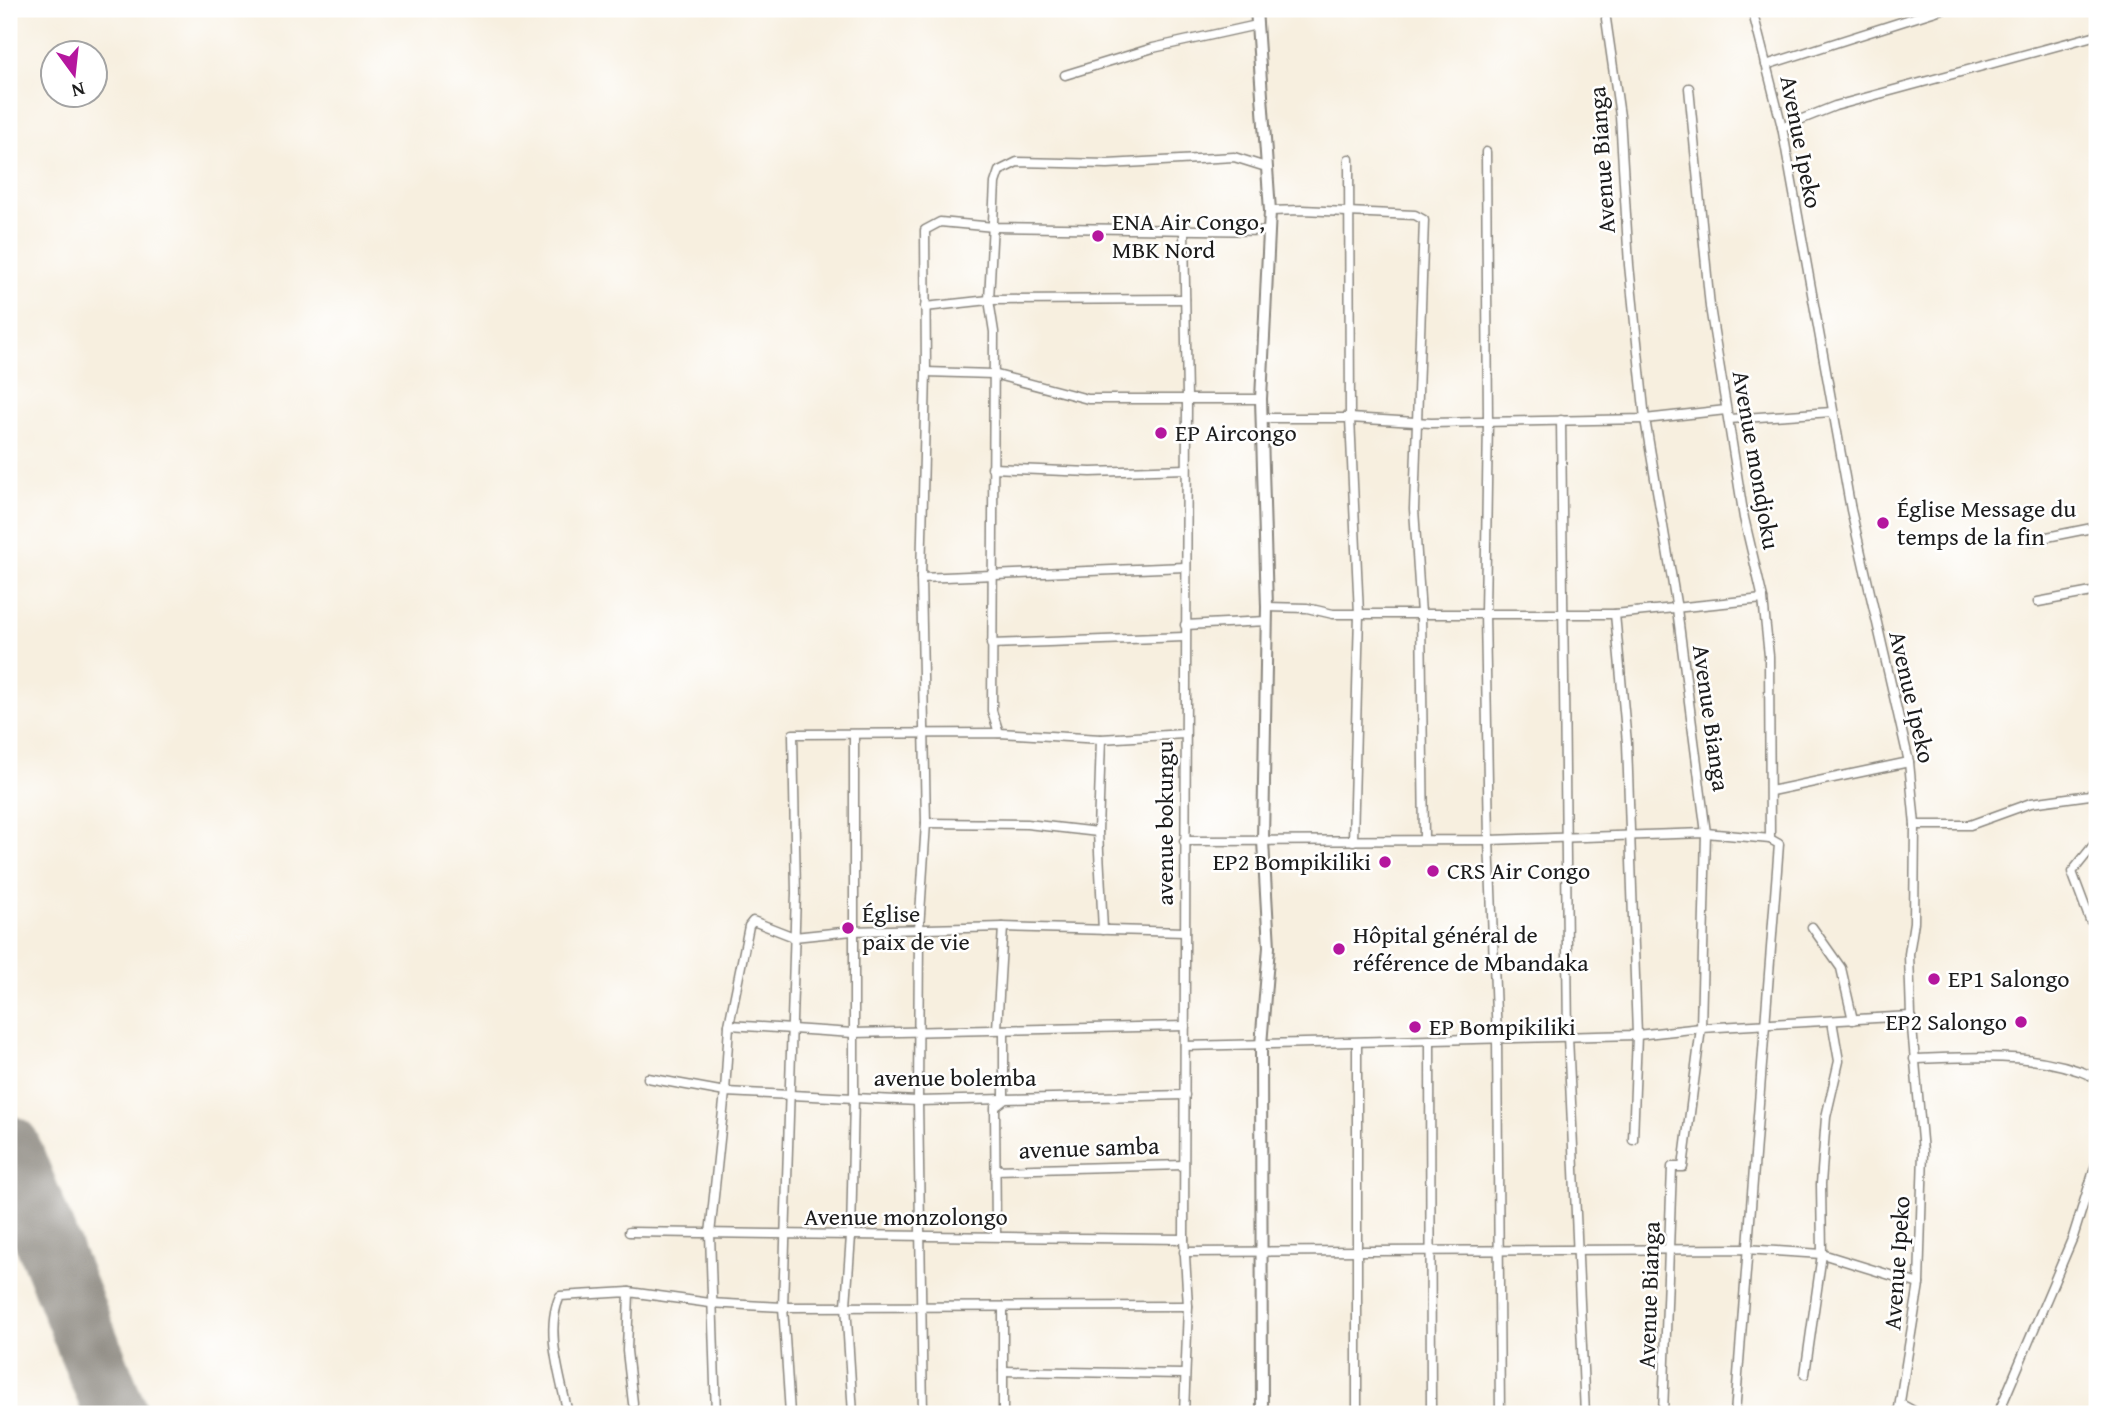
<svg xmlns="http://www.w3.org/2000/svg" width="2106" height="1423" font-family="'Gentium Book Plus',serif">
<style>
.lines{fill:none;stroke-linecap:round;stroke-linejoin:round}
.runway{stroke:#8a867e;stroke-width:63}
.minor-casing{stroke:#8a867e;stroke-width:11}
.tertiary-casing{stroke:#8a867e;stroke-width:14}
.minor{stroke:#fff;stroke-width:8}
.tertiary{stroke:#fff;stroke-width:10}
.poi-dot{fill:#b5179e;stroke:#fff;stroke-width:2.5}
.labels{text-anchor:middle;stroke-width:5;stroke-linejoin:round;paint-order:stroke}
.street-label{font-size:24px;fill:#1c1c1c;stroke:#fff}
.poi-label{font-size:24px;fill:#1c1c1c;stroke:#fff;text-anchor:start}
</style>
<rect width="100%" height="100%" fill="#fff"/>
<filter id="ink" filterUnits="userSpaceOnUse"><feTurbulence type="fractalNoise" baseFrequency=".0143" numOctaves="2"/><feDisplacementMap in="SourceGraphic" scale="14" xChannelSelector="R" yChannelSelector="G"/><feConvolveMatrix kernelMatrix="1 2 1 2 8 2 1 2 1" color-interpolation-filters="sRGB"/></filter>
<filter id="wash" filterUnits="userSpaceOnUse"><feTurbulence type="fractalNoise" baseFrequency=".00686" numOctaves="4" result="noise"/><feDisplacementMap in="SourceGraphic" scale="28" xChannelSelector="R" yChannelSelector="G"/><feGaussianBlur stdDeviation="1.57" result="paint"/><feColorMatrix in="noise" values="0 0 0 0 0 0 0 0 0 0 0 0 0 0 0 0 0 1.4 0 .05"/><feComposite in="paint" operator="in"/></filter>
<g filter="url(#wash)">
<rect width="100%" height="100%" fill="#f7efdf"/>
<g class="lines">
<!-- runway -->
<path class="runway" d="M9 1147 116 1414"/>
</g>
</g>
<g filter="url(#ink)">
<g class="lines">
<!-- minor casing -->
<g class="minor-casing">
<g id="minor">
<path d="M1752 9 1782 127 1851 510 1909 762 1915 825 1914 922 1909 954 1911 1016 1923 1152 1919 1284 1898 1414"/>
<path d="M1606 19 1620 116 1629 265 1645 419 1677 609 1706 833 1701 1028 1683 1167H1672L1663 1414"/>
<path d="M1766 65 1942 9"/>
<path d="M1065 75 1153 48 1257 25"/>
<path d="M1689 88 1710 307 1744 518 1763 599 1769 656 1770 839"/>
<path d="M1782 127 1835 106 2097 35"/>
<path d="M1486 152 1488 421 1485 613 1489 840 1497 1038 1500 1414"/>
<path d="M1349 159 1350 418 1359 614 1353 841"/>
<path d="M1270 211 1302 210 1415 215 1424 220 1414 509 1421 614 1424 838"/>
<path d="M925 307 989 300 1185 299"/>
<path d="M926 372 993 374 1088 399H1261"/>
<path d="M1263 418H1350L1431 423 1645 419 1726 410"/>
<path d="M1729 419 1832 412"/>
<path d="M1561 420 1568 1036 1585 1414"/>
<path d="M992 468 1091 472 1186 469"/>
<path d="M2032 540 2097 527"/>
<path d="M921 578 1185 567"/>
<path d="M2038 602 2097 591"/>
<path d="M1267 607 1307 608 1333 614H1615L1763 599"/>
<path d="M1615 614 1627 743 1637 1035 1633 1140"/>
<path d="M1185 625 1267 621"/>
<path d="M991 644 1184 637"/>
<path d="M999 733 992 711 994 332 989 300 995 183 999 171 1017 162 1108 164 1234 157 1266 167"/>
<path d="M1101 739 1098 832 1103 930"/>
<path d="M1771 791 1909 762"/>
<path d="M926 823 1027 824 1098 832"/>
<path d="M1915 825H1970L2031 803 2097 794"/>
<path d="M1184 841 1489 840 1706 833 1770 839 1779 844 1735 1414"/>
<path d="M2097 841 2072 872 2090 920H2097"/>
<path d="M1812 927 1841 968 1853 1020"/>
<path d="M729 1025 853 1033 1185 1026"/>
<path d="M997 1029 1003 927"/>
<path d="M1430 1043 1431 1414"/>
<path d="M1185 1046 1637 1035 1701 1028 1911 1016"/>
<path d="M1914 1059C1978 1057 2038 1051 2097 1078"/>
<path d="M648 1078 725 1092 729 1025 749 926 753 921 794 937 852 931 1003 927 1185 932"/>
<path d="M995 1170 1184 1165"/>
<path d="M629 1232C814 1236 999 1237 1184 1239"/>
<path d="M996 1235 995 1107 1004 1100V1030"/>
<path d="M1184 1252 1745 1249 1822 1254 1919 1284"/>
<path d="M629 1292 710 1303 783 1307 1188 1306"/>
<path d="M1003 1371 1183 1374"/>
<path d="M1805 1374 1822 1254 1821 1184 1826 1117 1839 1061 1832 1021"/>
<path d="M1901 1404 1919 1414"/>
<path d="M568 1414C561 1379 544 1330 560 1296L629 1292 627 1351 633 1403"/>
<path d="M716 1414 710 1234 725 1092 918 1101 1185 1095"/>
<path d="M790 1414 783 1307 796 893 793 734 999 733 1101 739 1184 734"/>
<path d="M853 1414 846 1305 851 1236 854 1097V735"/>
<path d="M923 1414 918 1101 919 929 926 823 921 578 926 372 925 230 940 222 994 227 1269 231"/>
<path d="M1003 1414V1307"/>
<path d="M1184 1414 1188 1306 1184 1239 1187 398 1184 231"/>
<path d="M1357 1414V1043"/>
<path d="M1998 1414 2073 1237 2097 1161"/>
</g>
</g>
<!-- tertiary casing -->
<g class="tertiary-casing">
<path id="tertiary" d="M1256 9 1270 211 1261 399 1267 607 1263 841 1269 947 1261 1045 1262 1414"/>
</g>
<!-- minor -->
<use href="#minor" class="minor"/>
<!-- tertiary -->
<use href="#tertiary" class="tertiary"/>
</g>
</g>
<!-- markers -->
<g class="poi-dot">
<circle cx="1098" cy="236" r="7"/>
<circle cx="1161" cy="433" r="7"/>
<circle cx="1883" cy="523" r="7"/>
<circle cx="1385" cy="862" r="7"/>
<circle cx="1433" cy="871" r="7"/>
<circle cx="848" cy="928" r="7"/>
<circle cx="1339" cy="949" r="7"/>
<circle cx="1934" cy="979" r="7"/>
<circle cx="2021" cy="1022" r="7"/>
<circle cx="1415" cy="1027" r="7"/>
</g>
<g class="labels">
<!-- street labels -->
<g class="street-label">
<text transform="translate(1801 142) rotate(79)" y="8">Avenue Ipeko</text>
<text transform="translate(1602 160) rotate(-94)" y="8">Avenue Bianga</text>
<text transform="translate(1756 460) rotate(80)" y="8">Avenue mondjoku</text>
<text transform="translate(1912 697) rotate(77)" y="8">Avenue Ipeko</text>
<text transform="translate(1711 718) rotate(82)" y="8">Avenue Bianga</text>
<text transform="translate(1165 823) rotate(-90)" y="8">avenue bokungu</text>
<text x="955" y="1086">avenue bolemba</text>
<text transform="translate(1089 1148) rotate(-2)" y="8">avenue samba</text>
<text x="906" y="1225">Avenue monzolongo</text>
<text transform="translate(1897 1263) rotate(-86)" y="8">Avenue Ipeko</text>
<text transform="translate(1649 1295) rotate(-88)" y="8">Avenue Bianga</text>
</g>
<!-- poi labels -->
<g class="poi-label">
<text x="1112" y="230">ENA Air Congo,<tspan x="1112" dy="28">MBK Nord</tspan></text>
<text x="1175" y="441">EP Aircongo</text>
<text x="1897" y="517">Église Message du<tspan x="1897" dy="28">temps de la fin</tspan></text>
<text x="1371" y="870" text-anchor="end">EP2 Bompikiliki</text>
<text x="1447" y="879">CRS Air Congo</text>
<text x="862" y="922">Église<tspan x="862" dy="28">paix de vie</tspan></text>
<text x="1353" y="943">Hôpital général de<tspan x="1353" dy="28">référence de Mbandaka</tspan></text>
<text x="1948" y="987">EP1 Salongo</text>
<text x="2007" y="1030" text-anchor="end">EP2 Salongo</text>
<text x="1429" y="1035">EP Bompikiliki</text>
</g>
</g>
<!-- margin -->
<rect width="2106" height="1423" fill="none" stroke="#fff" stroke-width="35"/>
<!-- north arrow -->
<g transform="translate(74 74) rotate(165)"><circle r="33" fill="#ffffff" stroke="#a4a4a4" stroke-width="2"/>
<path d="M0-5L12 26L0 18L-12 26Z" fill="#b5179e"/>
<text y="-10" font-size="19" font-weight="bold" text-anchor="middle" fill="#1c1c1c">N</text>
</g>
</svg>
